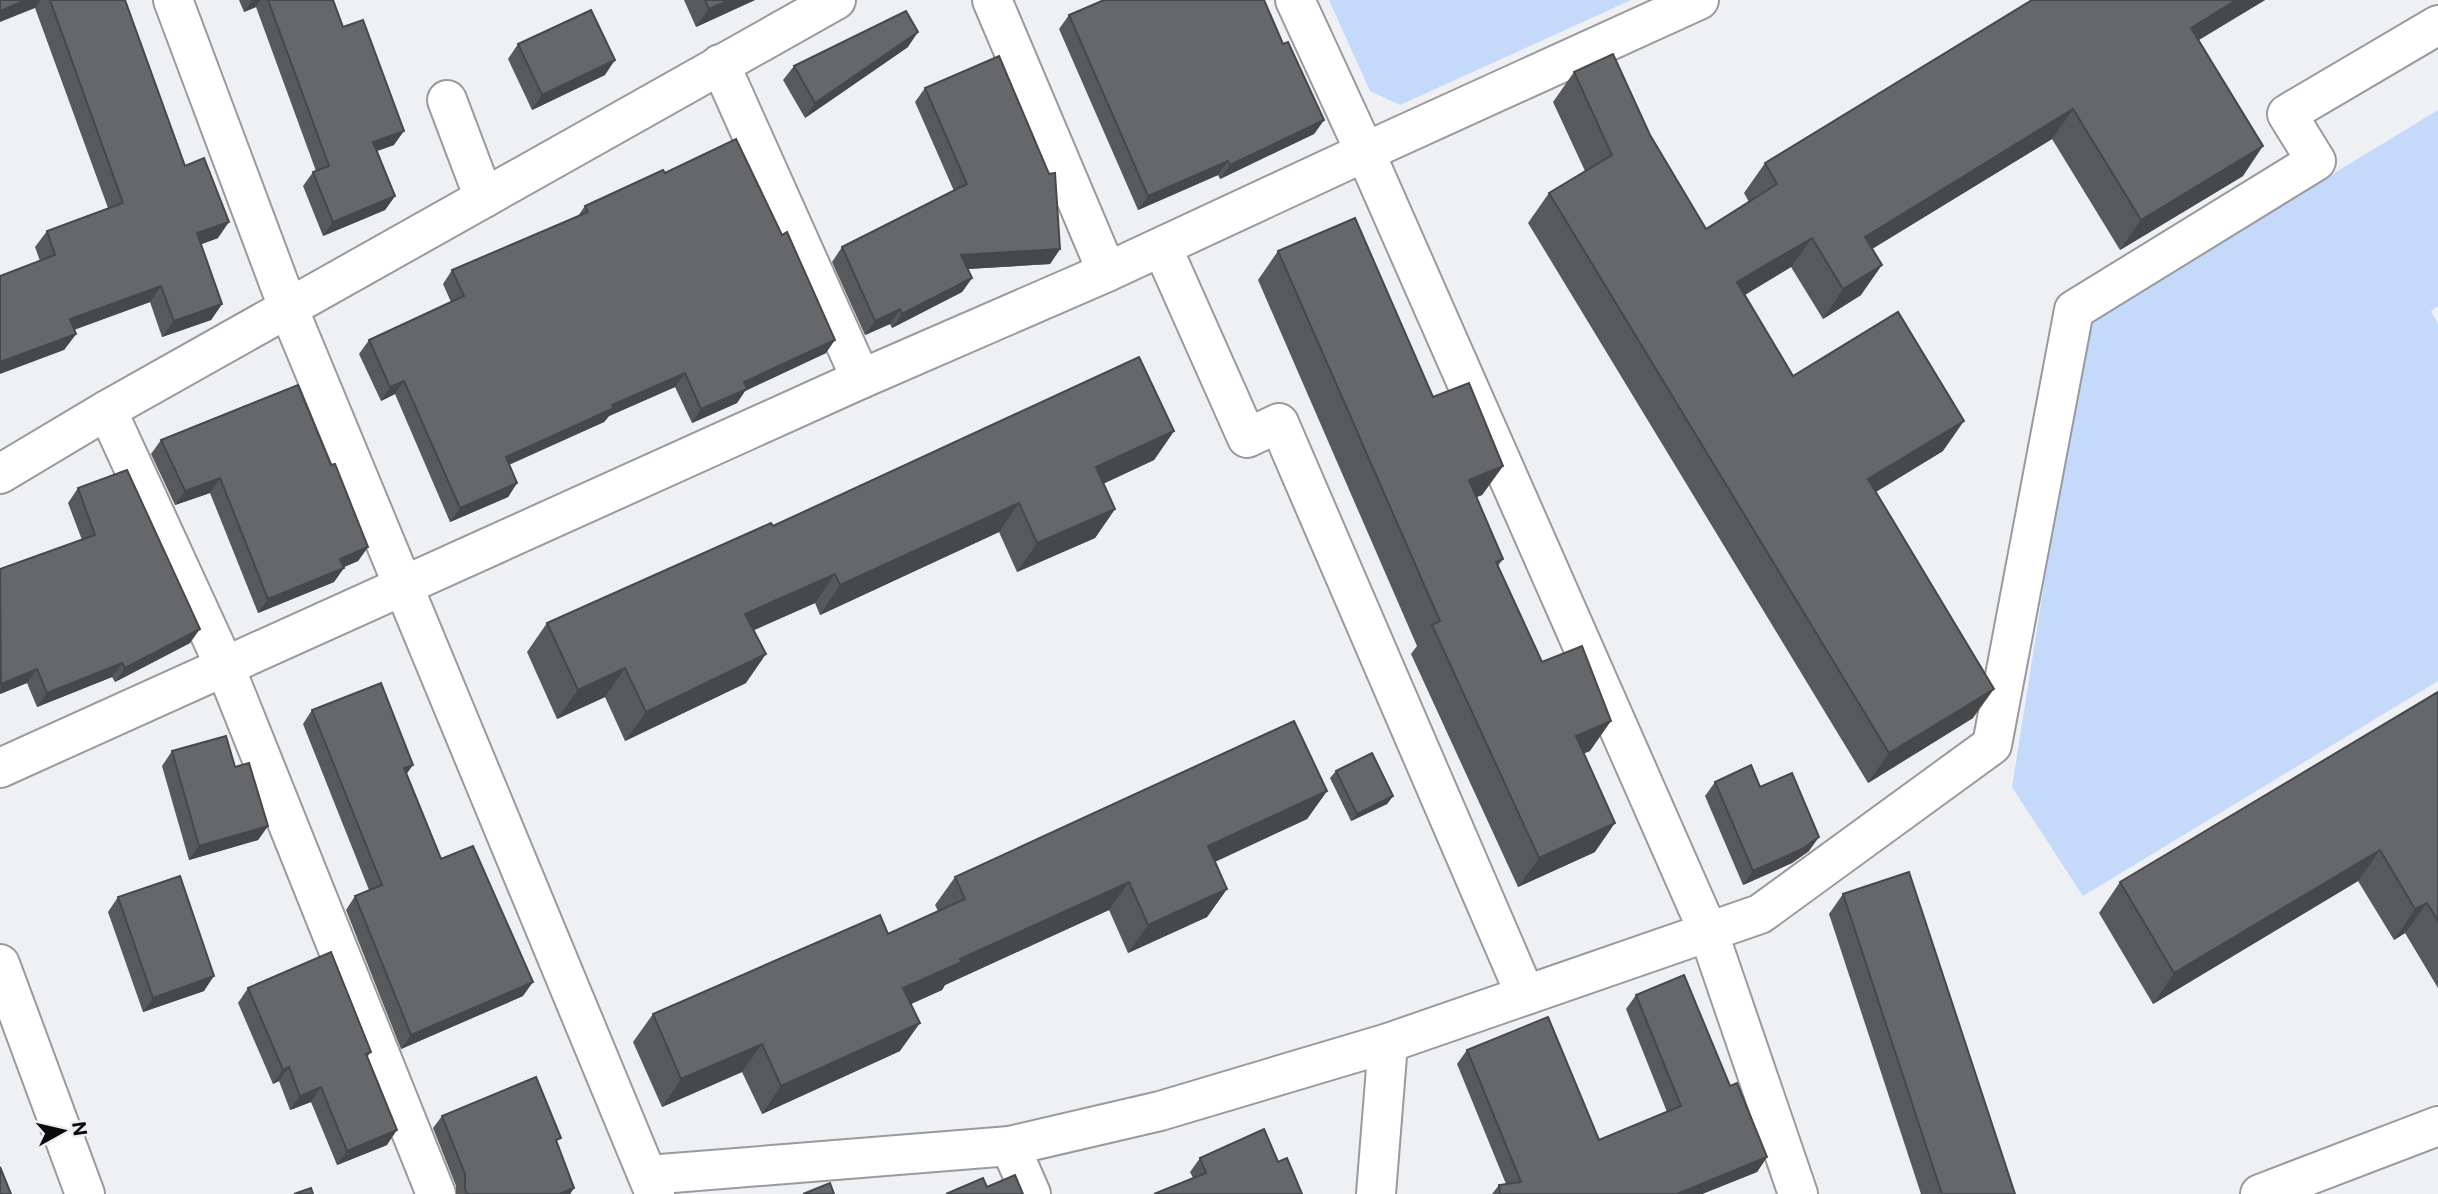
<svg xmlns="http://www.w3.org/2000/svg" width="2438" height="1194" font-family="Commissioner,sans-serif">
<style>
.green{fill:#c5d9fa}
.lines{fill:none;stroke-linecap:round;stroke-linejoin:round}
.minor-casing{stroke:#989a9e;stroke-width:42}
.minor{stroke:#fff;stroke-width:38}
.wall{fill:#57595b}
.shaded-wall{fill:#47484a}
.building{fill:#65676a;stroke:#47484a;stroke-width:2}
</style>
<rect width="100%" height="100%" fill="#eef0f4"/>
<!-- green -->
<g class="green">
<path d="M1329 0H1631L1400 105 1370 91Z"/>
<path d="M2438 110V306L2431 311 2438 324V681L2083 896 2012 787 2085 325Z"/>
</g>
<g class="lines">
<!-- minor casing -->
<g class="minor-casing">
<g id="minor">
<path d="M173 0 289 310 655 1194"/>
<path d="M992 0 1107 272"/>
<path d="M1295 0 1365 152 1708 931 1798 1194"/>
<path d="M720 64 861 379"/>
<path d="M447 100 484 198"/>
<path d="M1162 247 1247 438 1279 423 1525 994"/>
<path d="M107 410 225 667 436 1194"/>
<path d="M0 474 107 410 836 0"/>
<path d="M0 768 861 379 1107 272 1365 152 1699 0"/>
<path d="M0 964 85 1194"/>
<path d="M1010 1146 1031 1194"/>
<path d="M648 1175 1010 1146 1160 1111 1388 1043 1760 914 1992 745 2074 310 2316 161 2287 114 2438 25"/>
<path d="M1376 1194 1388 1043"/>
<path d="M2260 1194 2438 1126"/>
</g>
</g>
<!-- minor -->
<use href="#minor" class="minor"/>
</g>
<!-- wall -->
<g class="wall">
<path d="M0 0H125L185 166 218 238 201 244 222 304 211 320 162 337 150 302 74 330 76 334 64 350 40 261 35 247 47 231 108 208 35 8Z"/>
<path d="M239 0H333L343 27 394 145 377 151 395 196 385 210 323 236 303 186 313 172 316 171 256 7 244 12Z"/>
<path d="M684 0H755L696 27Z"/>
<path d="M2032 0H2265L2199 40 2243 176 2120 250 2052 139 1872 249 1861 295 1823 319 1791 267 1745 295 1793 376 1943 451 1876 492 1973 718 1868 783 1528 223 1549 193 1585 171 1553 102 1574 72 1650 135 1706 229 1749 202 1744 193 1765 163Z"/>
<path d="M1069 15 1283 44 1324 120 1314 134 1220 179 1218 175 1138 210 1059 29Z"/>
<path d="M518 44 605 75 532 110 508 59Z"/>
<path d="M908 47 805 118 783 80 794 66Z"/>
<path d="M925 88 1060 249 1050 264 967 269 972 278 962 292 892 328 890 324 865 335 832 262 842 247 954 191 915 102Z"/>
<path d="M665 173 826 353 745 391 737 403 692 423 675 387 609 416 604 422 509 465 517 483 508 497 450 522 395 394 381 401 359 354 369 340 451 302 443 284 452 270 578 216 585 206Z"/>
<path d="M1278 251 1433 397 1503 466 1482 495 1476 497 1503 559 1498 566 1542 662 1590 751 1584 753 1595 852 1518 887 1411 654 1417 646 1258 280Z"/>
<path d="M1174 431 1154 460 1103 484 1115 509 1095 538 1017 572 999 532 820 615 815 603 754 630 746 683 625 741 605 697 557 719 527 652 547 623 773 526Z"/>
<path d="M161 440 331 465 368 547 358 561 344 567 334 582 258 613 210 493 175 505 151 454Z"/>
<path d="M78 488 190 643 115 682 112 677 37 707 27 683 0 694V569L82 540 68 503Z"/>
<path d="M2438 692V988L2405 933 2394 940 2358 881 2153 1004 2099 913 2120 882Z"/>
<path d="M312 710 407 774 441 859 523 996 401 1049 346 910 355 896 369 890 303 724Z"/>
<path d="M172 751 235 767 268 826 258 840 189 860 162 766Z"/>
<path d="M1336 771 1393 796 1387 804 1351 821 1330 778Z"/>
<path d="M1715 782 1760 787 1809 851 1792 863 1743 885 1705 796Z"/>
<path d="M1327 791 1307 819 1215 862 1227 889 1207 917 1128 953 1109 910 945 985 942 990 911 1004 900 1051 762 1114 742 1072 662 1107 633 1042 653 1014 888 934 938 911 935 905 955 877Z"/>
<path d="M1843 894 2015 1194H1921L1829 914Z"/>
<path d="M118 897 204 991 143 1012 108 912Z"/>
<path d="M248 988 371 1052 367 1057 387 1145 337 1165 311 1102 290 1110 279 1081 273 1084 238 1003Z"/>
<path d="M1636 995 1730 1086 1767 1157 1757 1172 1702 1194H1492L1499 1185 1506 1184 1457 1064 1467 1050 1599 1140 1667 1112 1626 1009Z"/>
<path d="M442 1116 557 1143 574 1188 570 1194H456V1186L433 1128Z"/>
<path d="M1200 1158 1278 1162 1302 1194 1193 1178 1190 1172Z"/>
</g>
<!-- shaded-wall -->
<g class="shaded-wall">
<path d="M26 0H41L35 8 0 22V11Z"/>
<path d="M252 0H261L256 7 244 12Z"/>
<path d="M729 0H755L696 27 709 9Z"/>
<path d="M2236 0H2265L2170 57 2191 28Z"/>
<path d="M918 32 908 47 805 118 815 103Z"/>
<path d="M615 60 605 75 532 110 542 95Z"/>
<path d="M2073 109 2052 139 1844 266 1865 237Z"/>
<path d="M1324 120 1314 134 1220 179 1230 165Z"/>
<path d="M404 131 394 145 363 156 373 142Z"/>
<path d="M2263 146 2243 176 2120 250 2141 220Z"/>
<path d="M1228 161 1218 175 1138 210 1148 196Z"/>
<path d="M395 196 385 210 323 236 333 222Z"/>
<path d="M229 222 218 238 186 250 197 233Z"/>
<path d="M1812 238 1791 267 1716 312 1737 282Z"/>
<path d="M1060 249 1050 264 951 270 961 255Z"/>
<path d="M1882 265 1861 295 1823 319 1843 289Z"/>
<path d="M972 278 962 292 892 328 902 314Z"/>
<path d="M161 286 150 302 59 335 70 319Z"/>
<path d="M222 304 211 320 162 337 174 321Z"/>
<path d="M900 309 890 324 865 335 875 321Z"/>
<path d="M76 334 64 350 0 374V362Z"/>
<path d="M835 340 826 353 745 391 737 403 692 423 701 409 744 382Z"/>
<path d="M685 373 675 387 609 416 604 422 496 470 506 457 612 405Z"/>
<path d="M404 381 395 394 381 401 390 387Z"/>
<path d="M1964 421 1943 451 1847 509 1868 479Z"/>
<path d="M1174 431 1154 460 1076 496 1096 467Z"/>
<path d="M1503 466 1482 495 1448 509 1469 480Z"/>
<path d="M220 478 210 493 175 505 185 491Z"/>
<path d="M517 483 508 497 450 522 460 508Z"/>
<path d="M1019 503 999 532 820 615 840 585Z"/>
<path d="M1115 509 1095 538 1017 572 1037 543Z"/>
<path d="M368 547 358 561 330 573 340 559Z"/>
<path d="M344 568 334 582 258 613 268 599Z"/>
<path d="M835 574 815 603 725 643 745 614Z"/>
<path d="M200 629 190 643 115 682 125 668Z"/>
<path d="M766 654 746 683 625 741 646 712Z"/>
<path d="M122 663 112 677 37 707 47 693Z"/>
<path d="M625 668 605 697 557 719 578 690Z"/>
<path d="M37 669 27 683 0 694 1 684Z"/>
<path d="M1994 689 1973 718 1868 783 1889 753Z"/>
<path d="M1611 721 1590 751 1555 765 1576 736Z"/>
<path d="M413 765 403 779 404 768Z"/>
<path d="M1327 791 1307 819 1188 874 1208 846Z"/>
<path d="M1393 796 1387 804 1351 821 1357 814Z"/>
<path d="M1615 823 1595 852 1518 887 1539 858Z"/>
<path d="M268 826 258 840 189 860 199 846Z"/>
<path d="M1819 837 1809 851 1792 863 1743 885 1753 871Z"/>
<path d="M2380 850 2358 881 2153 1004 2174 973Z"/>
<path d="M1129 882 1109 910 945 985 942 990 884 1016 903 988 960 959Z"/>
<path d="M1227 889 1207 917 1128 953 1148 925Z"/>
<path d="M2427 903 2405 933 2394 940 2415 909Z"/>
<path d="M214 976 204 991 143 1012 153 998Z"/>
<path d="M533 982 523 996 401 1049 411 1035Z"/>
<path d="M920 1023 900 1051 762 1114 781 1086Z"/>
<path d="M762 1044 742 1072 662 1107 681 1079Z"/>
<path d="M289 1067 279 1081 273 1084 283 1070Z"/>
<path d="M321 1087 311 1102 290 1110 300 1096Z"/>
<path d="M397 1130 387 1145 337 1165 347 1151Z"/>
<path d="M1767 1157 1757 1172 1702 1194H1677Z"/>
<path d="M574 1188 570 1194H559Z"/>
</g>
<!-- building -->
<g class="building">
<path d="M0 0H26L0 11Z"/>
<path d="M50 0H125L185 166 204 158 229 222 197 233 222 304 174 321 161 286 70 319 76 334 0 362V276L55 255 47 231 123 203Z"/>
<path d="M268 0H333L343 27 363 20 404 131 373 142 395 196 333 222 313 172 329 166Z"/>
<path d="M705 0H729L709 9Z"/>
<path d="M1104 0H1264L1283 44 1288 42 1324 120 1230 165 1228 161 1148 196 1069 15Z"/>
<path d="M2032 0H2236L2191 28 2263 146 2141 220 2073 109 1865 237 1882 265 1843 289 1812 238 1737 282 1793 376 1898 312 1964 421 1868 479 1994 689 1889 753 1549 193 1612 155 1574 72 1613 54 1650 135 1706 229 1777 184 1765 163Z"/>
<path d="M591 10 615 60 542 95 518 44Z"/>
<path d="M906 11 918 32 815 103 794 66Z"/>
<path d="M999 56 1049 174 1055 173 1060 249 961 255 972 278 902 314 900 309 875 321 842 247 967 184 925 88Z"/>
<path d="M736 139 782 235 787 232 835 340 744 382 747 389 701 409 685 373 612 405 614 408 506 457 517 483 460 508 404 381 390 387 369 340 464 296 452 270 588 212 585 206 663 170 665 173Z"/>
<path d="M1355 218 1433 397 1469 383 1503 466 1469 480 1503 559 1496 562 1542 662 1582 646 1611 721 1576 736 1615 823 1539 858 1432 625 1440 621 1278 251Z"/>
<path d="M1139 357 1174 431 1096 467 1115 509 1037 543 1019 503 840 585 835 574 745 614 766 654 646 712 625 668 578 690 547 623 771 523 773 526Z"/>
<path d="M298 385 331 465 335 464 368 547 340 559 344 568 268 599 220 478 185 491 161 440Z"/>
<path d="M127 470 200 629 125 668 122 663 47 693 37 669 1 684 0 569 95 535 78 488Z"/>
<path d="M381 683 413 765 404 768 441 859 473 846 533 982 411 1035 355 896 382 885 312 710Z"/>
<path d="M2438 692V921L2427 903 2415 909 2380 850 2174 973 2120 882Z"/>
<path d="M1294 721 1327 791 1208 846 1227 889 1148 925 1129 882 960 959 962 962 903 988 920 1023 781 1086 762 1044 681 1079 653 1014 880 915 888 934 965 899 955 877Z"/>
<path d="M226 736 235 767 249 763 268 826 199 846 172 751Z"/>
<path d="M1372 753 1393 796 1357 814 1336 771Z"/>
<path d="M1751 765 1760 787 1792 773 1819 837 1802 849 1753 871 1715 782Z"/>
<path d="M1909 872 2015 1194H1942L1843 894Z"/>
<path d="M180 876 214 976 153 998 118 897Z"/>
<path d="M331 952 371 1052 366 1054 397 1130 347 1151 321 1087 300 1096 289 1067 283 1070 248 988Z"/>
<path d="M1684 975 1730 1086 1737 1083 1767 1157 1677 1194H1500L1499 1185 1521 1182 1467 1050 1548 1017 1599 1140 1681 1106 1636 995Z"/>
<path d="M536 1077 561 1138 556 1140 574 1188 559 1194H467L465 1189V1174L442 1116Z"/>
<path d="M1264 1129 1278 1162 1287 1158 1302 1194H1154L1206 1173 1200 1158Z"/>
<path d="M0 1167 11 1194H0Z"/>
<path d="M1015 1175 1023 1194H946L983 1178 987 1187Z"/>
<path d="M830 1183 834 1194H803Z"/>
<path d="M311 1188 313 1194H294Z"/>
</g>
<!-- north arrow -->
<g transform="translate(63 1131) rotate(82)" stroke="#eef0f4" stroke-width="5" paint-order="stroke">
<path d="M0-5L12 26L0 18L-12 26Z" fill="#0b0b0c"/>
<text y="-10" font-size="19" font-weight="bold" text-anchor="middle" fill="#0b0b0c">N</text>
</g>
</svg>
